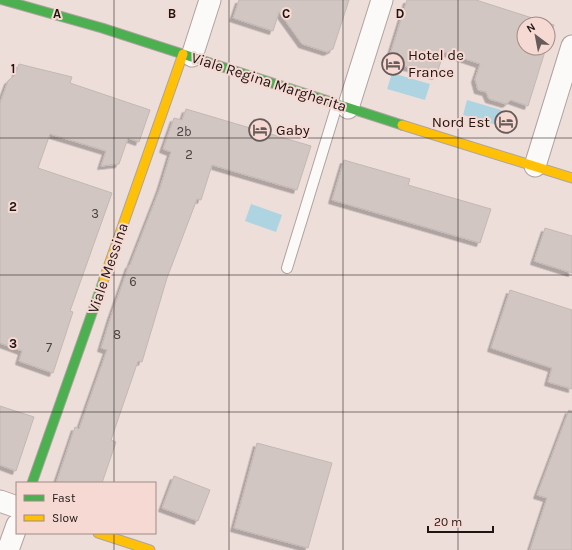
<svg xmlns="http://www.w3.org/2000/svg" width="572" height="550" font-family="Karla,sans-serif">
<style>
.water{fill:#aed4e1}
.building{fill:#d1c6c2;stroke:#c3b8b4;filter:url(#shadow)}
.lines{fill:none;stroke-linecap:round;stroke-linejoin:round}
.lane-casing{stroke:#afa3a0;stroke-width:12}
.street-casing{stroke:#afa3a0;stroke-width:23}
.fast-casing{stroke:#afa3a0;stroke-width:11}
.slow-casing{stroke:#afa3a0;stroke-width:11}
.lane{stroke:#fcfaf9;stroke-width:10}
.street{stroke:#fcfaf9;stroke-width:21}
.fast{stroke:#4caf50;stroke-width:9}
.slow{stroke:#ffc107;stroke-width:9}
.grid{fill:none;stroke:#1f1513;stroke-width:1;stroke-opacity:0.55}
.labels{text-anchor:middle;stroke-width:4;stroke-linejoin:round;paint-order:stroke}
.number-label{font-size:13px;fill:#4c4240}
.poi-label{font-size:15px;fill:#1f1513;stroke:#f5d9d2;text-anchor:start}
.street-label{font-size:15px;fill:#1f1513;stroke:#f5d9d2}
.grid-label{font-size:13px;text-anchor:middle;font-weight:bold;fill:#1f1513;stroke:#f5d9d2;stroke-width:4;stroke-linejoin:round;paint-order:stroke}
</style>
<defs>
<filter id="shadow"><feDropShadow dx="-3.5" dy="3.5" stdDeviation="0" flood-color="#0004"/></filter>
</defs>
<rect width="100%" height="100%" fill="#eddeda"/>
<!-- water -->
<g class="water">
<path d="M392 73 430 84 425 100 387 89Z"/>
<path d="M467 100 501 110 497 125 463 115Z"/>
<path d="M251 204 282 215 276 232 245 221Z"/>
</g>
<!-- building -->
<g class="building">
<path d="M239 0H349L333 49 327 52 302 44 279 12 273 31 233 18Z"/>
<path d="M407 0H476L554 25 548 42V24H524V48H546L528 106 511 100 506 104 489 99 486 92 478 90 475 79 480 64 444 52 436 76 388 61Z"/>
<path d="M19 64 72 77 70 83 150 110 139 142 128 138 119 164 101 166 106 151 50 134 38 168 112 193 70 311 73 312 53 373 19 361 22 351 0 343V103L8 81 15 75Z"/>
<path d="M186 109 311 146 297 190 212 165 201 200 197 199 167 278 142 362 138 361 111 440 116 442 102 483H56L75 427 79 429 107 350 101 348 111 316 129 265H130L160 188 171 152 163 149 174 118 182 120Z"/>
<path d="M344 160 410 179 408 185 491 209 480 243 332 200Z"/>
<path d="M545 228 572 236V273L534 261Z"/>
<path d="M510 290 572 310V389L548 382 552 368 491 348Z"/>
<path d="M0 406 34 417 16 471 0 465Z"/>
<path d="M569 410 572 411V550H530L547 498 537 495Z"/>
<path d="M257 443 332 463 308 548 234 528Z"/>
<path d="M174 476 210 490 198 521 162 508Z"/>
</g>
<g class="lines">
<!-- lane casing -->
<g class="lane-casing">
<path id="lane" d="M287 268 337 105"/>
</g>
<!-- street casing -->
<g class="street-casing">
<g id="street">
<path d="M192 56 210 0"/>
<path d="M348 108 382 0"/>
<path d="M535 166 572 46"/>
<path d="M0 501 17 507"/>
<path d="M8 550 17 525"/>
</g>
</g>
<!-- fast casing -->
<g class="fast-casing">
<g id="fast">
<path d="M3 0 102 28 402 125"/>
<path d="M32 483 104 279"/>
</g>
</g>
<!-- slow casing -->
<g class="slow-casing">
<g id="slow">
<path d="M402 125 572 178"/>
<path d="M104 279 183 54"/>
<path d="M98 533 150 550"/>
</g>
</g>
<!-- lane -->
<use href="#lane" class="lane"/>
<!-- street -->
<use href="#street" class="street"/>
<!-- fast -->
<use href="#fast" class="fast"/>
<!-- slow -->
<use href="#slow" class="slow"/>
</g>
<!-- grid -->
<path class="grid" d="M114 0V483M229 0V550M343 0V550M458 0V550M0 138H572M0 275H572M0 412H572M114 533V550"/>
<!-- icons -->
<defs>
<g id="hotel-ring" transform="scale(1.15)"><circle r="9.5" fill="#f5d9d2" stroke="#675b59" stroke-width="1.5"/><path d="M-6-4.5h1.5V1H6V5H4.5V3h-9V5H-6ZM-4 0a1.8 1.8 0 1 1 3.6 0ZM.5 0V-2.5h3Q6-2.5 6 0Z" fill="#675b59"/></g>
</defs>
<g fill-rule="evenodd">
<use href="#hotel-ring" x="393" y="64"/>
<use href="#hotel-ring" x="506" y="122"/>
<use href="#hotel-ring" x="260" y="130"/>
</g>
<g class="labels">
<!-- number labels -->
<g class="number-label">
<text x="184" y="136">2b</text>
<text x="189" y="159">2</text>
<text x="95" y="218">3</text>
<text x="133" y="286">6</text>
<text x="117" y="339">8</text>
<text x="49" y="352">7</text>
</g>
<!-- poi labels -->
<g class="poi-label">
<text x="408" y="60">Hotel de<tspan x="408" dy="17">France</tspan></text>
<text x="490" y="127" text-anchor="end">Nord Est</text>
<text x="276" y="135">Gaby</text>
</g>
<!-- street labels -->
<g class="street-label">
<text transform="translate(269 82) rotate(18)" y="5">Viale Regina Margherita</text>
<text transform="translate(108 268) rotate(-71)" y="5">Viale Messina</text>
</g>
</g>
<g class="grid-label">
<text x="57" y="18">A</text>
<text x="172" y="18">B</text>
<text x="286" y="18">C</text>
<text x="400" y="18">D</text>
<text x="13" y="73">1</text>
<text x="13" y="211">2</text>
<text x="13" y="348">3</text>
</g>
<!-- legend -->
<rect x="16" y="482" width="140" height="52" fill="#f5d9d2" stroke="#9f8b86"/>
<rect x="24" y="495" width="20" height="6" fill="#4caf50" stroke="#9f8b86"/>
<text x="52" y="502" font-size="12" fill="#1f1513">Fast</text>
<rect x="24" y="515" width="20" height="6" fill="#ffc107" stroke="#9f8b86"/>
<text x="52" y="522" font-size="12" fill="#1f1513">Slow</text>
<!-- north arrow -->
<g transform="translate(536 36) rotate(328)"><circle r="19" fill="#f5d9d2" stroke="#9f8b86"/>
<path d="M0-3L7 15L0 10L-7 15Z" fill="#675b59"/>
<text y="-6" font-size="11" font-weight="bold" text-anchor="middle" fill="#1f1513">N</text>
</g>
<!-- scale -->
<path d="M428 526v6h65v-6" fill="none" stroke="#1f1513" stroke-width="2"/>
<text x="434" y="526" font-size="12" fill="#1f1513" stroke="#f5d9d2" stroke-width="3" paint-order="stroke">20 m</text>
</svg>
